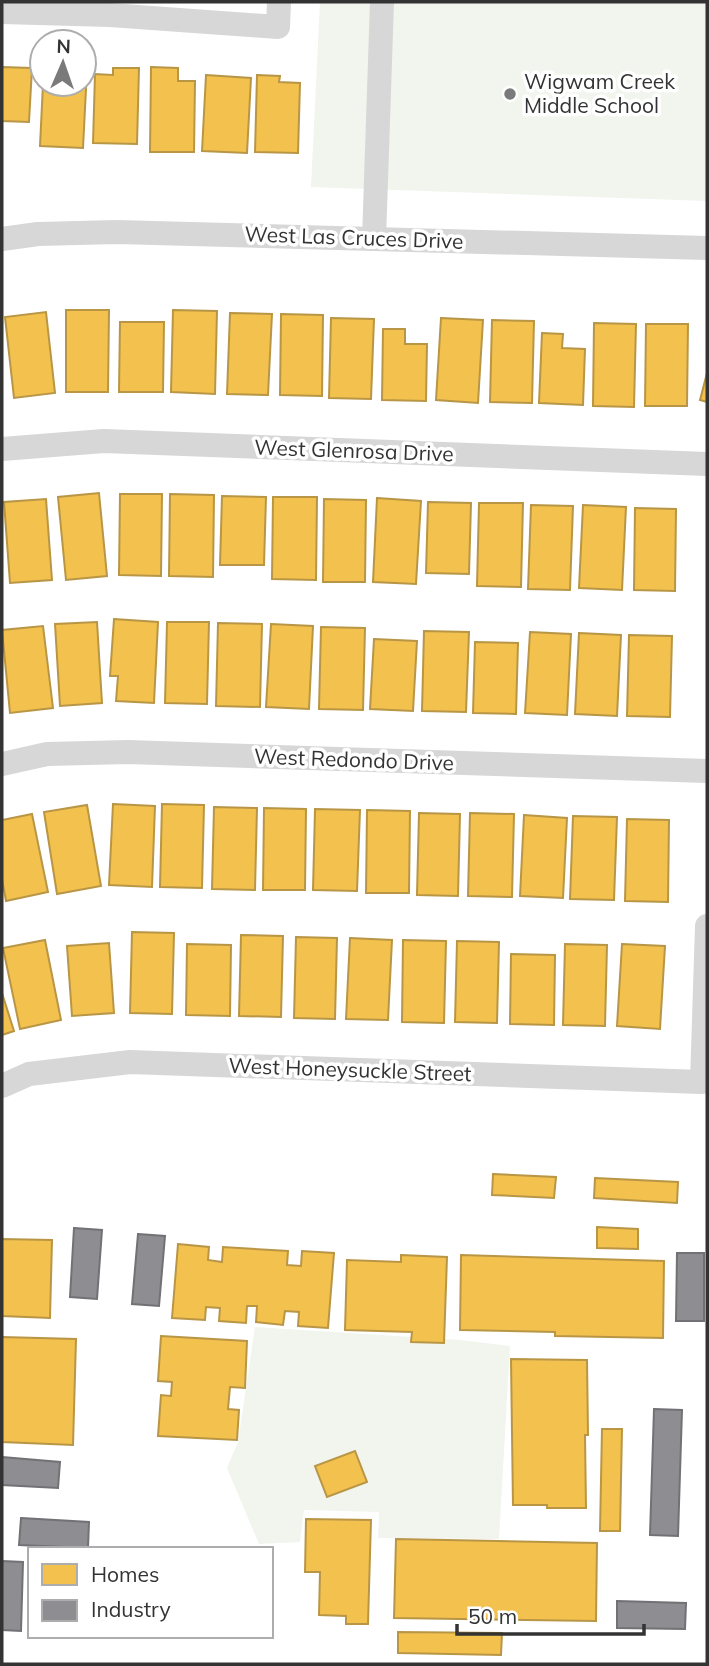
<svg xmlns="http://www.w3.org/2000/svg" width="709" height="1666" font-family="Mulish,sans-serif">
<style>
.green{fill:#f1f5ed}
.homes{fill:#f2c14e;stroke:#b99646;stroke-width:2}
.industry{fill:#8d8d92;stroke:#727276;stroke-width:2}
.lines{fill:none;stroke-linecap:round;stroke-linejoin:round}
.minor{stroke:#d7d7d7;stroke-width:24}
.poi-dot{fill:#7a7a7a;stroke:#fff;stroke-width:2.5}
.labels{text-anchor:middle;stroke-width:7;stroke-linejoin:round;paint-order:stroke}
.poi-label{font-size:21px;fill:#333;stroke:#fff;text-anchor:start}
.street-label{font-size:21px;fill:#333;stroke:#fff}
</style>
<rect width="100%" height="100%" fill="#fff"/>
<!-- green -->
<g class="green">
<path d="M320 2H707V201L311 187Z"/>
<path d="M255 1327 460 1340 510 1346 499 1539 378 1538 379 1512 304 1510 300 1542 259 1544 227 1468 238 1442Z"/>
</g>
<!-- homes -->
<g class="homes">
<path d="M2 67 32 68 29 122 2 121Z"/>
<path d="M151 67 178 68V81H195L194 152H150Z"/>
<path d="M113 68H139L137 144 93 143 95 74 113 75Z"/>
<path d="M84 69H87L83 148 40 146 43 84H84Z"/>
<path d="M206 75 251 78 247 153 202 151Z"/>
<path d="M257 75 280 76 279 82 300 83 298 153 255 152Z"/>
<path d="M66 310H109L108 392H66Z"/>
<path d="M173 310 217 311 215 394 171 392Z"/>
<path d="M46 312 55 393 14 398 5 317Z"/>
<path d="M230 313 272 314 268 395 227 394Z"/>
<path d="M281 314 323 315 322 396 280 395Z"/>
<path d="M331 318 374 319 371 399 329 398Z"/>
<path d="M441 318 483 320 478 403 436 400Z"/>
<path d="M492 320 534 321 532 403 490 402Z"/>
<path d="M120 322H164L163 392H119Z"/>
<path d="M594 323 636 324 634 407 593 406Z"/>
<path d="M646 324H688L687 406H645Z"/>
<path d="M383 329H405V344H427L426 401 382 400Z"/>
<path d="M542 333 563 334 562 348 585 349 583 405 539 403Z"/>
<path d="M707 373V402L700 400Z"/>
<path d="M99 493 107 576 66 580 58 497Z"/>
<path d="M120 494H162L161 576 119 575Z"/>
<path d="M170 494 214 495 213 577 169 576Z"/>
<path d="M222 496 266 497 264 565H220Z"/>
<path d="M273 497H317L316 580 272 579Z"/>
<path d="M377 498 421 501 416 584 373 582Z"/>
<path d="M46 499 52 580 10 583 4 502Z"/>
<path d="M324 499 366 500 365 582H323Z"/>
<path d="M428 502 471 503 469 574 426 573Z"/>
<path d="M479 503H523L521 587 477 586Z"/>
<path d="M531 505 573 506 570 590 528 589Z"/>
<path d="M583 505 626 507 622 590 579 588Z"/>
<path d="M635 508 676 509 675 591 634 590Z"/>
<path d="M114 619 158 622 154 703 116 701 118 676H110Z"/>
<path d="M97 622 102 703 60 706 55 624Z"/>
<path d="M167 622H209L207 704 165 703Z"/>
<path d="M218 623 262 624 260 707 216 706Z"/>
<path d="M271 624 313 626 309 709 266 707Z"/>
<path d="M43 626 53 708 10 713 2 630Z"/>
<path d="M321 627 365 628 363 710 319 709Z"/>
<path d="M424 631 469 632 466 712 422 711Z"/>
<path d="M530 632 571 634 567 715 525 713Z"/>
<path d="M579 633 621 635 617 716 575 714Z"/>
<path d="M629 635 672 636 670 717 627 716Z"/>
<path d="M374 639 417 641 413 711 370 709Z"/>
<path d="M475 642 518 643 516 714 473 713Z"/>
<path d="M113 804 155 806 152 887 109 885Z"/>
<path d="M162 804 204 805 202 888 160 887Z"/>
<path d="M87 805 101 886 57 894 44 812Z"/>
<path d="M214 807 257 808 255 890 212 889Z"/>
<path d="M264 808 306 809 305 890H263Z"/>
<path d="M315 809 360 810 357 891 313 890Z"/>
<path d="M367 810 410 811 409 893H366Z"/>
<path d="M419 813 460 814 458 896 417 895Z"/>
<path d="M470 813 514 814 512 897 468 896Z"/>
<path d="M32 814 48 892 6 901 2 879V820Z"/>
<path d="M524 815 567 818 563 898 520 896Z"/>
<path d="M573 816 617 817 614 900 570 899Z"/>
<path d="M627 819 669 820 668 902 625 901Z"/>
<path d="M132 932 174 933 172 1014 130 1013Z"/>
<path d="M241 935 283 936 281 1017 239 1016Z"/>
<path d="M296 937 337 938 335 1019 294 1018Z"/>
<path d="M350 938 392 940 388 1020 346 1019Z"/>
<path d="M45 940 61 1020 20 1029 3 948Z"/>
<path d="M403 940 446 941 444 1023 402 1022Z"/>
<path d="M457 941 499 942 497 1023 455 1022Z"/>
<path d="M109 943 114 1013 72 1016 67 946Z"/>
<path d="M187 944 231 945 230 1016 186 1015Z"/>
<path d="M565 944 607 945 605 1026 563 1025Z"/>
<path d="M622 944 665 946 660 1029 617 1026Z"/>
<path d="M511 954 555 955 554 1025 510 1024Z"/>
<path d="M2 993 14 1031 2 1035Z"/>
<path d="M493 1174 556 1177 554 1198 492 1195Z"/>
<path d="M595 1178 678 1182 677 1203 594 1198Z"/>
<path d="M597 1227 638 1229V1249L597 1248Z"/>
<path d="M2 1239 52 1240 50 1318 2 1316Z"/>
<path d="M178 1244 209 1247 208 1260 222 1262 223 1247 288 1251 287 1265 301 1266 302 1251 334 1253 328 1328 298 1326 299 1312 285 1311 283 1325 256 1322 257 1306H247L246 1323 219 1321 220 1308 206 1307 205 1320 172 1318Z"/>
<path d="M401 1255 447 1257 444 1343 411 1342 412 1332 345 1330 347 1260 401 1262Z"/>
<path d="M461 1255 664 1261 663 1338 555 1336V1332L460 1330Z"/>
<path d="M161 1336 247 1341 245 1388 230 1387 228 1409 239 1410 237 1440 158 1436 161 1395 171 1396 172 1382 158 1381Z"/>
<path d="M2 1337 76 1339 73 1445 2 1442Z"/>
<path d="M511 1359 587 1360 588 1435H585L586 1508H547V1505H513Z"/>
<path d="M602 1429H622L620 1531H600Z"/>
<path d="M355 1451 367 1482 327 1497 315 1466Z"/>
<path d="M306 1519 371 1520 368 1624H346V1616L319 1615 320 1572H305Z"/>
<path d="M396 1539 597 1543 596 1621 394 1618Z"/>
<path d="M398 1632 502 1633 501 1655 398 1653Z"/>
</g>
<!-- industry -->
<g class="industry">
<path d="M74 1228 102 1230 97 1299 70 1297Z"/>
<path d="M138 1234 165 1236 159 1306 132 1304Z"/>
<path d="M677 1253H704V1321H676Z"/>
<path d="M654 1409 682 1410 678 1536 650 1535Z"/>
<path d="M2 1457 60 1462 58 1488 2 1485Z"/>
<path d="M21 1518 89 1522 88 1548 19 1545Z"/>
<path d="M2 1561 23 1562 21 1631 2 1630Z"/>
<path d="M617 1601 686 1603 685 1629 617 1628Z"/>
</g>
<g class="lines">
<!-- minor -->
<g class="minor">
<path d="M2 12 110 15 278 27 279 2"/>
<path d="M2 239 38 234 117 232 707 248"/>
<path d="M374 239 382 2"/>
<path d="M2 449 104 441 707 464"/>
<path d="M2 764 47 754 128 752 707 771"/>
<path d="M2 1086 29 1074 130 1062 702 1082 707 926"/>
</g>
</g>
<!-- markers -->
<circle class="poi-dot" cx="510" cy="94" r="7"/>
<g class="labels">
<!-- poi labels -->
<g class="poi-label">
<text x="524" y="89">Wigwam Creek<tspan x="524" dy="24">Middle School</tspan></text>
</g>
<!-- street labels -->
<g class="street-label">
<text transform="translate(354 238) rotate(2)" y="7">West Las Cruces Drive</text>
<text transform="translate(354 451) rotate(2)" y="7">West Glenrosa Drive</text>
<text transform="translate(354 760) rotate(2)" y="7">West Redondo Drive</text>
<text transform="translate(350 1070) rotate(2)" y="7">West Honeysuckle Street</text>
</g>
</g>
<!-- border -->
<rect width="709" height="1666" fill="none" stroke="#333333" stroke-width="7"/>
<!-- legend -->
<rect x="28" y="1547" width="245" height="91" fill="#ffffff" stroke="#adadad" stroke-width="2"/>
<rect x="42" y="1564" width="35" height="21" fill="#f2c14e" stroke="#adadad" stroke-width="2"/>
<text x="91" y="1582" font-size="21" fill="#333333">Homes</text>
<rect x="42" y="1600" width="35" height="21" fill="#8d8d92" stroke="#adadad" stroke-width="2"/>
<text x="91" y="1617" font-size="21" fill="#333333">Industry</text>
<!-- north arrow -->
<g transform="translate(63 63) rotate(2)"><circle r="33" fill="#ffffff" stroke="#adadad" stroke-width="2"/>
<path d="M0-5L12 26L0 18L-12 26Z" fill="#7a7a7a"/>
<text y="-10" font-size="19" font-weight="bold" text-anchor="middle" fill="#333333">N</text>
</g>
<!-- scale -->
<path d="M457 1624v10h187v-10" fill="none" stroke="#333333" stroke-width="3.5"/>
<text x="468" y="1624" font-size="21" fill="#333333" stroke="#ffffff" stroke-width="5" paint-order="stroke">50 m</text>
</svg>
